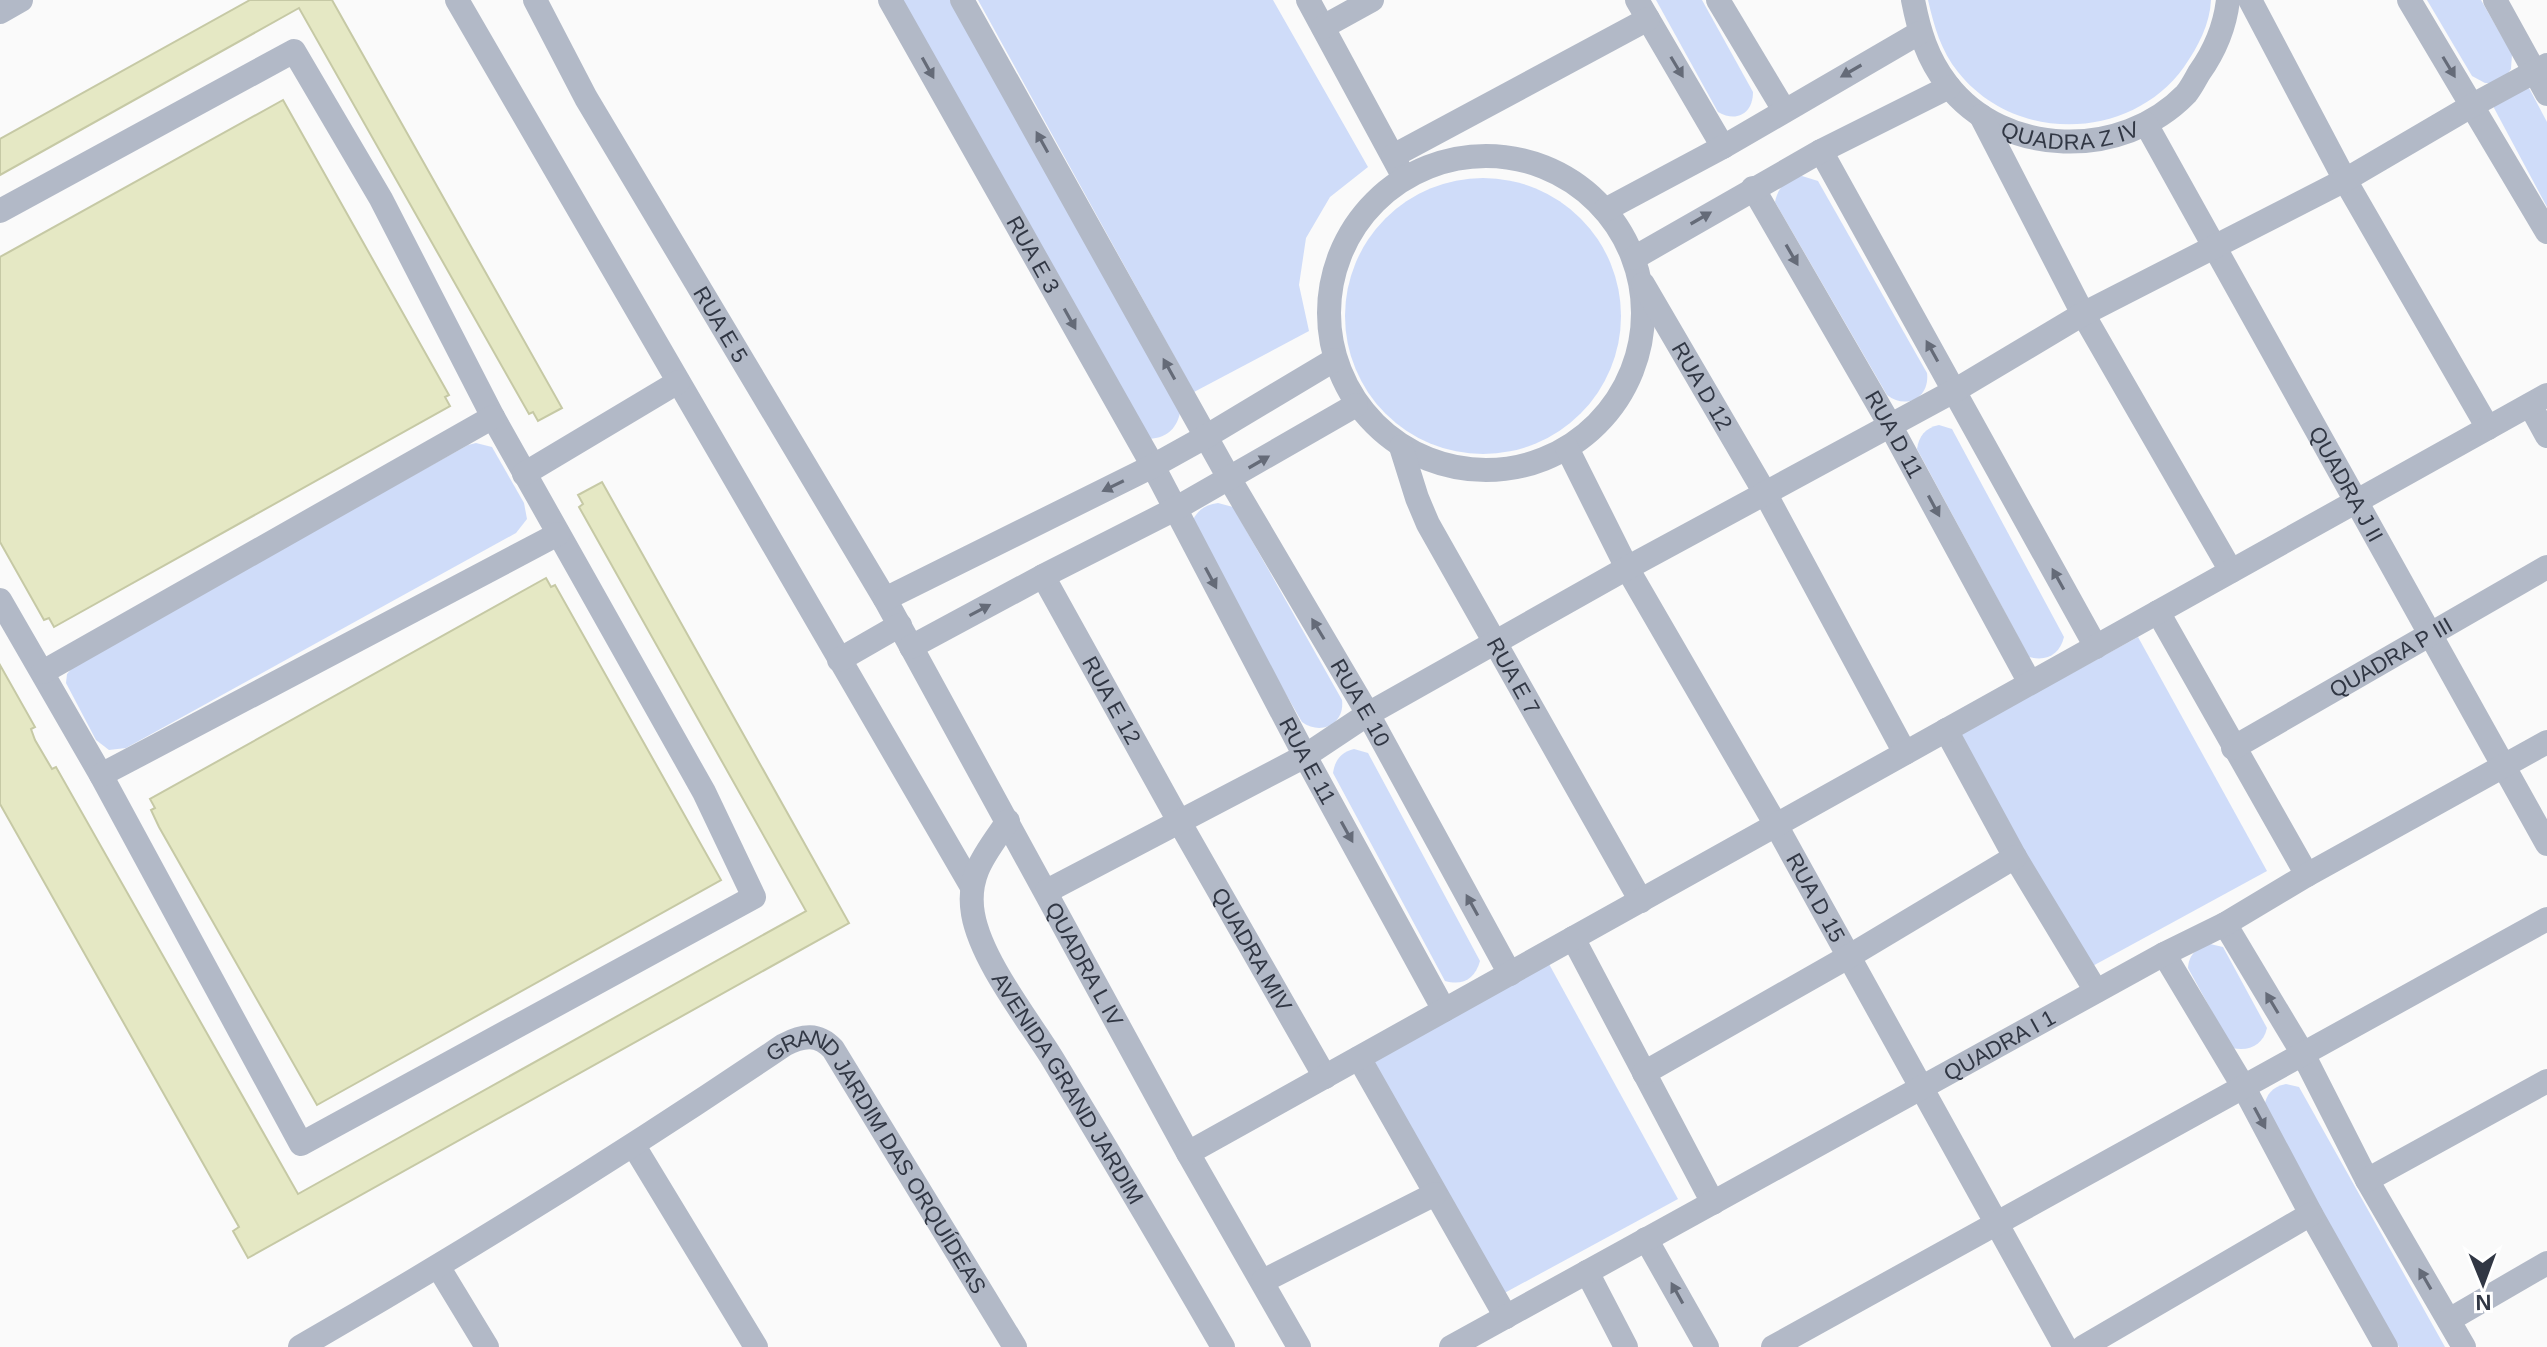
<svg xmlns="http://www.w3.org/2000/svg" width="2547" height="1347" font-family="Arial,sans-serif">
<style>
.green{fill:#cfdcf9}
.building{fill:#e5e8c4;stroke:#c6c9a5;stroke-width:2}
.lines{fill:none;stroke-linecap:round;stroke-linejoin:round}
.minor{stroke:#b2b9c7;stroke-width:24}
.oneway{fill:#656b78}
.labels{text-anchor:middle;stroke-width:6;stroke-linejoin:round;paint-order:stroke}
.street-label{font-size:22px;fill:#313744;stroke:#fff}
</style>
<rect width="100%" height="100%" fill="#fafafa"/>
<!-- green -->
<g class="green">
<path d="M901 0H956L1180 413C1176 430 1166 438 1148 439Z"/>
<path d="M978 0H1273L1368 167 1330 197 1306 238 1299 285 1309 331 1194 392Z"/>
<path d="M1656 0H1702L1753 92C1753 113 1737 123 1718 112Z"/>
<path d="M1928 0H2211C2210 24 2198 47 2184 67 2131 141 2015 144 1958 72 1941 51 1934 26 1928 0Z"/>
<path d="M2427 0H2481L2512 54 2511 69 2506 76 2493 83H2485L2472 76Z"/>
<path d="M2529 88 2547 122V207L2494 108V101Z"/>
<path d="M1802 176 1818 181 1927 373C1930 398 1906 410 1887 395L1775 202C1778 187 1787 178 1802 176Z"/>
<circle cx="1483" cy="316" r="138"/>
<path d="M1939 425 1952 429 2064 637C2060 654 2047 662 2029 657L1917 449C1919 436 1925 428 1939 425Z"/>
<path d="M476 443 492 447 524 503 527 519 516 533 126 748 109 750 96 740 66 683 67 674 78 661 468 445Z"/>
<path d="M1218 503 1233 507 1342 700C1345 724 1321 736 1302 722L1190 529C1194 513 1202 505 1218 503Z"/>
<path d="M2138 637 2267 871 2089 968 1960 734Z"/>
<path d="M1354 749 1368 753 1480 961C1475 979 1463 986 1445 981L1333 773C1335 760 1341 752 1354 749Z"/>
<path d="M2210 944 2223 947 2267 1028C2263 1045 2249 1052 2232 1048L2188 968C2189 953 2197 949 2210 944Z"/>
<path d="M1549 964 1678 1199 1499 1296 1370 1062Z"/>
<path d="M2286 1084 2299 1087 2445 1347H2399L2264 1108C2266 1094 2272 1087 2286 1084Z"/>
</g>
<!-- building -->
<g class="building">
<path d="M250 0H332L562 408 538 421 533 412 529 414 299 8 0 175V139Z"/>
<path d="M283 100 449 395 445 397 450 406 54 627 49 618 44 620 0 542V257Z"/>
<path d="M602 482 849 923 248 1258 233 1231 239 1227 0 804V665L35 727 31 729 35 740 52 769 56 767 298 1194 806 911 579 507 583 504 578 495Z"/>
<path d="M546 578 551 587 555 585 721 880 317 1105 159 827 151 810 155 808 150 799Z"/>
</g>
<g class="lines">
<!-- minor -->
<g class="minor">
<path d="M457 0 972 887"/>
<path id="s1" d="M535 0 586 98 885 599 1188 1153 1299 1347"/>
<path id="s2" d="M890 0 1153 466 1305 756 1444 1010"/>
<path id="s3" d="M962 0 1229 478 1368 714 1510 974"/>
<path d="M1308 0 1400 170"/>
<path d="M1637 0 1723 147"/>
<path d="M1718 0 1784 110"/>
<path id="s4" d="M1913 0C1919 31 1927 58 1947 84 2004 158 2122 160 2186 94 2191 88 2195 80 2199 73 2214 52 2225 26 2228 0"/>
<path d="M2250 0 2345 180 2488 428"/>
<path d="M2409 0 2547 232"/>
<path d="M2495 0 2547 94"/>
<path d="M0 12 21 0"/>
<path d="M1323 27 1372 0"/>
<path d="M1981 116 2083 314 2231 571"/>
<path id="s5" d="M2146 124 2547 844"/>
<path d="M1821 151 2096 647"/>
<path d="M1393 156 1648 19"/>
<circle cx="1486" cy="313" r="157"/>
<path id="s6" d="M1753 188 1890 425 2030 683"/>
<path d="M1605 210 1723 147 1919 33"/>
<path d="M0 211 294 51 381 199 493 417 704 792 754 897 301 1144 101 775 0 600"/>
<path d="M1634 258 1821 151 1949 87"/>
<path id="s7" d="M1643 284 1765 493 1905 753"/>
<path d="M2530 405 2547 436"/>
<path id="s8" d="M1401 447 1417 498 1428 524 1641 901"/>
<path id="s9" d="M1567 448 1627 568 1776 825 2065 1347"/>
<path d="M524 474 678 382"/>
<path id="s10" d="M1043 576 1180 823 1325 1077"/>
<path d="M885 599 1153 466 1207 436 1334 360"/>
<path d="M2158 612 2307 875"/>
<path d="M911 647 1043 576 1175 509 1356 405"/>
<path d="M839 660 900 625"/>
<path d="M43 672 493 417"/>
<path d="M1946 730 2015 857 2096 991"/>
<path id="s11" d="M2233 748 2547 567"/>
<path d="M101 775 558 534"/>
<path id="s12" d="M1008 821C987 852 966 874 973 914 981 960 1027 1018 1052 1058 1110 1154 1167 1250 1223 1347"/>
<path d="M1047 891 1305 756 1368 714 1627 568 1954 391 2083 314 2345 180 2473 105 2547 65"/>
<path d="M2225 924 2303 1054 2367 1180 2464 1347"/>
<path d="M1573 938 1713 1203"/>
<path d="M2164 954 2243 1086 2311 1214 2386 1347"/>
<path d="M1359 1058 1506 1317"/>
<path d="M1644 1073 1848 957 2015 857"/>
<path d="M634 1146 756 1347"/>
<path d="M1188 1153 2547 395"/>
<path d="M2367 1180 2547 1081"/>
<path d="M1646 1239 1707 1347"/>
<path d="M439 1268 487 1347"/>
<path d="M1587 1272 1626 1347"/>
<path d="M1263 1281 1435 1194"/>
<path d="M2449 1320 2547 1263"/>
<path id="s13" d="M300 1347C465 1252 626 1152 784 1045 803 1035 818 1033 833 1049L1015 1347"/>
<path id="s14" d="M1451 1347 2164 954 2225 924 2307 875 2547 742"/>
<path d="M1773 1347 2547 919"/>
<path d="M2083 1347 2311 1214"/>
</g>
</g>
<!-- one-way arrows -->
<defs><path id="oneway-solid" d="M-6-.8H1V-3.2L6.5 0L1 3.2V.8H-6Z" transform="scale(2)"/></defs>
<g class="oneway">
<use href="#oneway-solid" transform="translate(1677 67) rotate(59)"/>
<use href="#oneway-solid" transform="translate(2449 67) rotate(59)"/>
<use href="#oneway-solid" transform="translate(928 68) rotate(61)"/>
<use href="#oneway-solid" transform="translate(1851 71) rotate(150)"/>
<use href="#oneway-solid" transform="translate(1042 142) rotate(-119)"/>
<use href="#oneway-solid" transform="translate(1701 218) rotate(-30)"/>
<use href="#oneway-solid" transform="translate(1792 255) rotate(60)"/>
<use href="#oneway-solid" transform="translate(1070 319) rotate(61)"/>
<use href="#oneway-solid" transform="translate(1932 351) rotate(-119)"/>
<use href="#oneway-solid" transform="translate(1169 369) rotate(-119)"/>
<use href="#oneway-solid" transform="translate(1259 462) rotate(-30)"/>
<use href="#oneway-solid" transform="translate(1113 486) rotate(154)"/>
<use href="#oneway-solid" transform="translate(1934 506) rotate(62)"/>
<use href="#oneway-solid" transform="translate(1211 578) rotate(62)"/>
<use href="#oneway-solid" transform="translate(2058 579) rotate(-119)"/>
<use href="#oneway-solid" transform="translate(980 610) rotate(-28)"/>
<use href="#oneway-solid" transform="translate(1318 629) rotate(-121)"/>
<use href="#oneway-solid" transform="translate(1347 832) rotate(61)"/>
<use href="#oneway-solid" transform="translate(1472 905) rotate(-119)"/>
<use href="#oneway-solid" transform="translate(2272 1003) rotate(-121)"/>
<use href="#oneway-solid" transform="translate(2260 1118) rotate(62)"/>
<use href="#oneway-solid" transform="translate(2425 1279) rotate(-120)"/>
<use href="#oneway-solid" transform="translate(1677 1293) rotate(-119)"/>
</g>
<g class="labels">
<!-- street labels -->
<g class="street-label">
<text dy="8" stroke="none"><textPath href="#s4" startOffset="232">QUADRA Z IV</textPath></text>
<text dy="8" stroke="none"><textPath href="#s2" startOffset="292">RUA E 3</textPath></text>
<text dy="8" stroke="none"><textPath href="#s1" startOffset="374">RUA E 5</textPath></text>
<text dy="8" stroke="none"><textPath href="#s7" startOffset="118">RUA D 12</textPath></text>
<text dy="8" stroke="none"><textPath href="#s6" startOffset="284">RUA D 11</textPath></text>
<text dy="8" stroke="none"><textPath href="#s5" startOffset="412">QUADRA J II</textPath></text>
<text dy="8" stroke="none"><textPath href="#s11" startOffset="182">QUADRA P III</textPath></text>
<text dy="8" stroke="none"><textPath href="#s8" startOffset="256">RUA E 7</textPath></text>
<text dy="8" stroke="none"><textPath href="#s10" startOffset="142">RUA E 12</textPath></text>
<text dy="8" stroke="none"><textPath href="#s3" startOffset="808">RUA E 10</textPath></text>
<text dy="8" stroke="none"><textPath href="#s2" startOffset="868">RUA E 11</textPath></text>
<text dy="8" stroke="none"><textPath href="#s9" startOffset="514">RUA D 15</textPath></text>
<text dy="8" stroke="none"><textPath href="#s10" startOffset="428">QUADRA MIV</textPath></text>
<text dy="8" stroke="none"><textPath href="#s1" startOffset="1110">QUADRA L IV</textPath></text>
<text dy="8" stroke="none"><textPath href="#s14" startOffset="626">QUADRA I 1</textPath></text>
<text dy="8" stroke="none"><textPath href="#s12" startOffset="302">AVENIDA GRAND JARDIM</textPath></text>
<text dy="8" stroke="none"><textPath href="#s13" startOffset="730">GRAND JARDIM DAS ORQUÍDEAS</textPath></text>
</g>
</g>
<!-- north arrow -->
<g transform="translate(2483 1283) rotate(179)" stroke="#ffffff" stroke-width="6" paint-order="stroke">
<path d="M0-6L14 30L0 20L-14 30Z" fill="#313744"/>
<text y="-12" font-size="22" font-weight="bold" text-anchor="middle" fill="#313744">N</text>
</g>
</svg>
